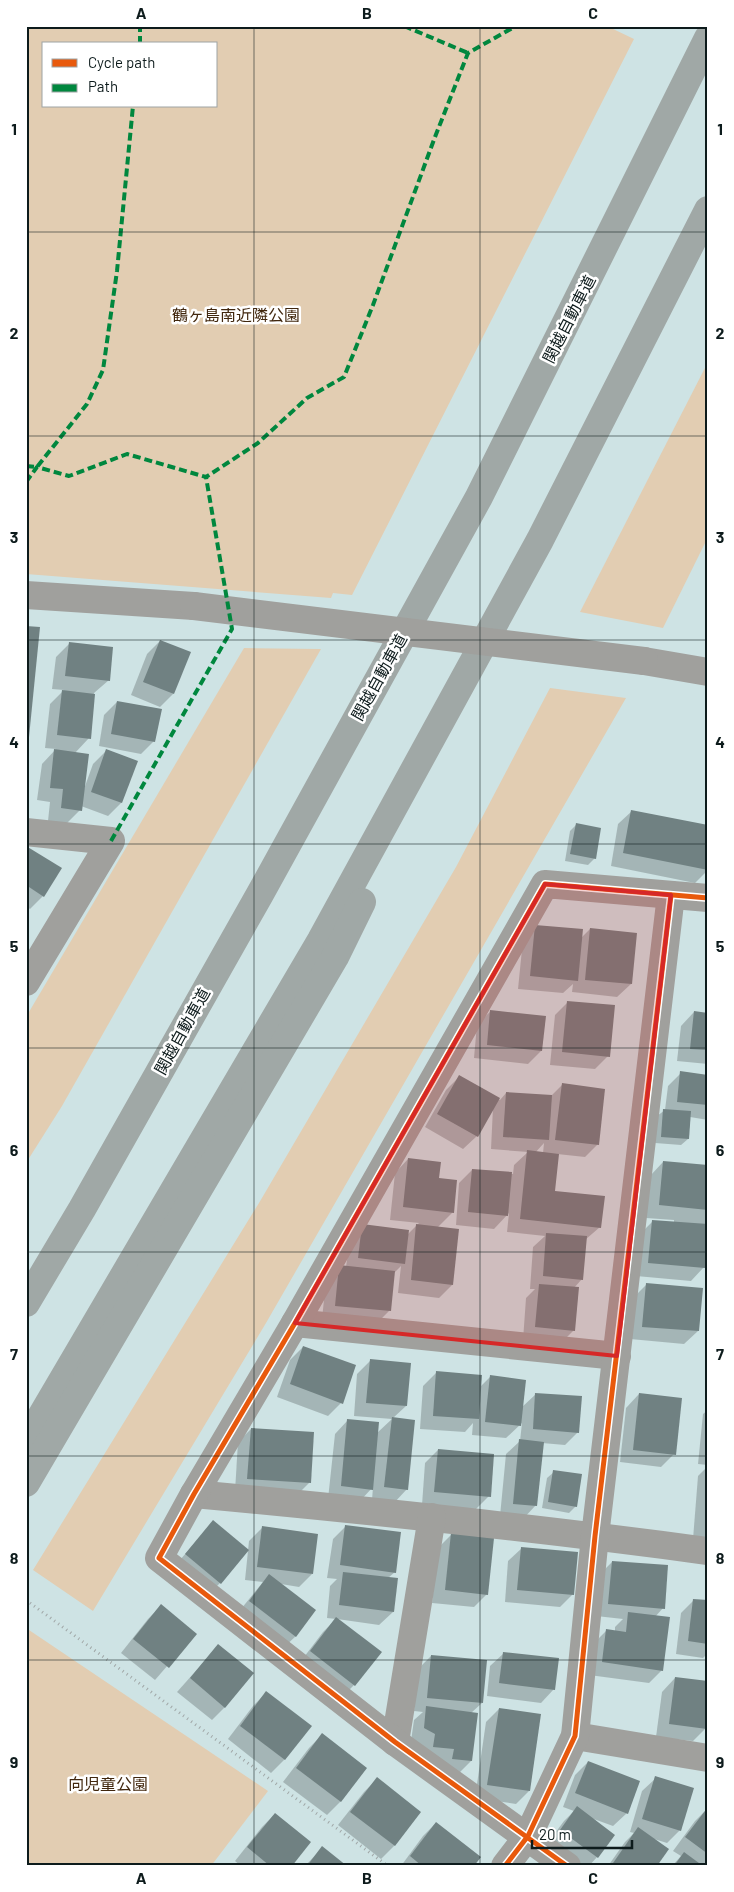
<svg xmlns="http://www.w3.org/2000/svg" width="734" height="1892" font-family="Barlow,'Noto Sans JP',sans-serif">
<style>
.green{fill:#e2cdb2;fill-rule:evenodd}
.shadow{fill:#0003;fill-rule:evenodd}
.building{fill:#708182}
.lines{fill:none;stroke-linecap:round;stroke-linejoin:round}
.path{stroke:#a0a7a7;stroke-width:3;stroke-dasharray:1 4;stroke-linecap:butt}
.minor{stroke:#a0a09d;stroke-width:28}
.highway{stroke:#a0a8a6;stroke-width:28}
.minor-bridge{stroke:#a0a09d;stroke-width:28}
.quiet{stroke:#00873e;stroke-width:4;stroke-dasharray:8 4;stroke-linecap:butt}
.cycleway-casing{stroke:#fff;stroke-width:8}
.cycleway{stroke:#e8590c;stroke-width:5}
.marked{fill:#d62828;fill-opacity:0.2;stroke:#d62828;stroke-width:4;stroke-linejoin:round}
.grid{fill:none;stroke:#0d1b1c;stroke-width:1;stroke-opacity:0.55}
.labels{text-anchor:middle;stroke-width:5;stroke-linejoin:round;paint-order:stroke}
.park-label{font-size:16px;fill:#41270e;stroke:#fff}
.street-label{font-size:16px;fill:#0d1b1c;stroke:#fff}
.neatline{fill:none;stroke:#0d1b1c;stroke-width:2}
.grid-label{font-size:16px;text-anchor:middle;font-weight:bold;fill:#0d1b1c}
</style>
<rect width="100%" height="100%" fill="#cee3e4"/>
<!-- green -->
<g class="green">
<path d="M26 26H612L611 28 634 39 352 595 333 593 331 598 26 574ZM44 44H216V106H44Z"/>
<path d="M708 362V537L663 628 580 612Z"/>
<path d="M244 648 321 649 62 1106 26 1163V1017Z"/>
<path d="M550 688 626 698 266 1323 93 1611 33 1570 259 1203 456 867Z"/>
<path d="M26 1628 268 1791 211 1866H26Z"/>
</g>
<!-- shadow -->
<g class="shadow">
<path d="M160 641 173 694 160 707 131 695 147 654Z"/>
<path d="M69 644 109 680 94 693 89 738 75 753 84 789 93 764 107 750 136 761 121 803 108 816 81 806 80 810 67 823 48 821 50 802 37 800 42 764 56 749 45 748 50 704 64 690 52 689 56 657Z"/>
<path d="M117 702 154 741 141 754 99 746 104 715Z"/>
<path d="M632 811 708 826V870L695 883 611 866 618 824Z"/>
<path d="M576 825 595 858 588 865 565 861 570 831Z"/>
<path d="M26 847 43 896 30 909 26 906Z"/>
<path d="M536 926 580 939 590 929 631 984 617 997 572 992 573 984 563 993 518 989 523 939Z"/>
<path d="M568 1002 608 1056 595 1069 550 1065 555 1015Z"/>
<path d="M491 1011 541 1051 528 1064 474 1058 477 1024Z"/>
<path d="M694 1012 708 1014V1064L677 1061 681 1026Z"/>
<path d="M681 1073 708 1076V1120L690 1117 688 1139 681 1145 655 1143 657 1116 665 1110 668 1086Z"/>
<path d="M459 1077 500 1100 506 1093 551 1096 562 1085 598 1144 585 1157 557 1154 554 1192 600 1227 585 1240 582 1279 574 1288V1330L561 1343 523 1340 526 1298 535 1289H530L533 1247 545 1236 507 1232 509 1213 494 1229 456 1225 459 1183 472 1170 513 1174 514 1165 528 1152 491 1149 493 1107 477 1136 463 1149 425 1127 446 1090ZM544 1143 543 1153H535Z"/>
<path d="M408 1159 453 1212 437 1228 452 1285 439 1298 398 1293 401 1266 393 1274 389 1311 376 1324 322 1319 326 1280 346 1267 350 1239 363 1226 407 1235 419 1223 390 1220 395 1173Z"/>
<path d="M663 1162 708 1167V1224L704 1267 691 1281 636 1276 640 1234 653 1221 674 1223V1220L646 1218 650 1176Z"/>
<path d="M647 1284 698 1331 684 1344 630 1339 634 1297Z"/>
<path d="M708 1313V1340H705Z"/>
<path d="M303 1347 341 1403 328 1416 277 1397 290 1360Z"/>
<path d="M370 1361 406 1406 393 1418 407 1489 394 1503 372 1500 373 1487 359 1502 328 1499 335 1434 348 1420 377 1433 392 1419 354 1416 357 1374Z"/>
<path d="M436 1373 480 1387 490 1377 521 1408 536 1394 578 1432 565 1445 542 1443 536 1505 523 1519 500 1516 506 1454 520 1441 522 1423 506 1438 472 1435 473 1423 465 1432 420 1429 423 1386Z"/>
<path d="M639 1394 674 1454 661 1467 620 1462 626 1408Z"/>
<path d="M708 1410V1465L698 1464 703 1414Z"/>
<path d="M251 1429 313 1433 309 1483 296 1496 235 1491 238 1442Z"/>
<path d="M438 1450 489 1496 476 1509 422 1505 425 1463Z"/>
<path d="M708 1466V1540L693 1539 698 1476Z"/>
<path d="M554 1472 576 1506 569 1513 542 1508 547 1478Z"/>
<path d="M213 1522 247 1550 220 1583 207 1596 173 1568Z"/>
<path d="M346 1526 395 1572 388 1578 393 1612 379 1625 337 1619 354 1685 341 1698 298 1665 323 1632 336 1619 327 1618 330 1586 337 1579 327 1578 333 1539Z"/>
<path d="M262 1528 312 1574 299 1587 281 1584 296 1636 282 1649 237 1614 263 1582 245 1580 249 1541Z"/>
<path d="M451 1535 487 1594 474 1607 432 1603 438 1548Z"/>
<path d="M522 1548 573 1594 560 1607 505 1602 508 1561Z"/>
<path d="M612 1562 663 1608 655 1617 662 1670 649 1683 589 1675 593 1644 606 1631 615 1632V1627L623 1619 596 1616 599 1575Z"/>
<path d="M694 1600 708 1602V1653L703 1658 676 1654 681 1613Z"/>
<path d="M161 1606 195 1634 155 1680 121 1653 148 1619Z"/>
<path d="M218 1646 225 1707 212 1720 177 1692Z"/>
<path d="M504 1653 554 1689 541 1703 487 1696 490 1666Z"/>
<path d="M431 1656 482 1703 471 1713V1761L458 1774 411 1741 414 1720 423 1712 414 1711 418 1669Z"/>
<path d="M675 1678 708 1683 706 1728 693 1741 656 1737 662 1692Z"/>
<path d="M266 1693 310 1726 284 1760 271 1773 228 1739 253 1706Z"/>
<path d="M499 1709 529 1791 516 1804 475 1798 486 1722Z"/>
<path d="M322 1735 366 1768 340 1802 327 1815 283 1782 309 1748Z"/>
<path d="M588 1762 627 1813 613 1826 591 1818 597 1857 589 1866H578L547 1844 564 1821 574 1811 563 1807 575 1775Z"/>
<path d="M656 1778 680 1830 667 1843 654 1839 656 1866H608L625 1842 634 1833 630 1832 642 1791Z"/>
<path d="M377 1779 420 1812 394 1846 381 1859 338 1825 364 1792Z"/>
<path d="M708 1808V1866H672L681 1856 673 1851 695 1821Z"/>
<path d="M275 1814 290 1866H241L235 1861 262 1827Z"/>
<path d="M436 1823 473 1866H401L423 1836Z"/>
<path d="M322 1848 345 1866H305Z"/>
</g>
<!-- building -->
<g class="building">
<path d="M26 626 40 627 28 747H26Z"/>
<path d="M160 640 191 652 174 694 143 682Z"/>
<path d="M69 642 113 647 110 681 65 676Z"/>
<path d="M62 690 95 694 91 739 57 735Z"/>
<path d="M117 701 162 709 155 742 111 734Z"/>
<path d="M54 749 89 754 82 811 61 808 63 789 50 788Z"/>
<path d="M106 749 138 761 122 803 91 792Z"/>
<path d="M631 810 708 825V870L623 853Z"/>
<path d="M576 823 601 828 596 859 570 854Z"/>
<path d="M26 846 62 868 44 897 26 885Z"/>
<path d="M535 925 583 929 578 981 530 976Z"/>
<path d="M590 928 637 933 632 984 585 980Z"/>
<path d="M567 1001 615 1005 610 1057 562 1052Z"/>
<path d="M490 1010 546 1016 542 1051 487 1045Z"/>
<path d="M694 1011 708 1013V1050L690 1049Z"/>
<path d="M680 1071 708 1075V1105L677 1102Z"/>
<path d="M459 1075 500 1098 478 1137 437 1114Z"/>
<path d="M562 1083 605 1089 599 1145 555 1140Z"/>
<path d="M506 1092 552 1095 549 1140 503 1137Z"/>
<path d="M663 1109 691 1111 689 1139 661 1137Z"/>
<path d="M527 1150 559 1154 555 1191 605 1196 601 1228 520 1219Z"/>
<path d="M408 1158 441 1162 439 1178 457 1180 454 1213 403 1207Z"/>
<path d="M663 1161 708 1165V1210L659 1205Z"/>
<path d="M472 1169 512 1172 508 1216 468 1212Z"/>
<path d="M652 1220 708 1224 705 1268 648 1263Z"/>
<path d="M362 1224 409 1230 405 1264 358 1258Z"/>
<path d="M416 1224 459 1229 453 1285 411 1280Z"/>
<path d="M546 1233 587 1236 583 1280 543 1276Z"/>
<path d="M339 1265 395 1271 391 1311 335 1306Z"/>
<path d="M646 1283 703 1288 699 1331 642 1327Z"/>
<path d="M539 1284 579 1287 575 1331 535 1327Z"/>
<path d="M303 1346 356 1365 343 1404 290 1384Z"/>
<path d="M370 1359 411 1363 407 1406 366 1403Z"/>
<path d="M436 1371 482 1375 479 1419 433 1416Z"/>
<path d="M490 1375 526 1380 521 1426 485 1422Z"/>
<path d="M535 1393 582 1396 579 1433 533 1429Z"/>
<path d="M639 1393 682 1398 676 1455 633 1450Z"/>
<path d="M392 1417 415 1420 408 1490 384 1487Z"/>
<path d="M347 1419 379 1422 373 1490 341 1486Z"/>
<path d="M251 1428 314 1432 311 1483 247 1479Z"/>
<path d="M519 1439 544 1442 537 1506 513 1504Z"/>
<path d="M438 1449 494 1454 491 1497 434 1492Z"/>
<path d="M553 1470 582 1474 577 1507 548 1502Z"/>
<path d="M213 1520 249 1550 221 1584 185 1554Z"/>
<path d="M345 1525 401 1532 396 1573 340 1565Z"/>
<path d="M262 1526 318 1534 313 1574 257 1567Z"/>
<path d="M451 1533 494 1538 488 1595 445 1590Z"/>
<path d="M521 1547 578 1552 574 1595 517 1590Z"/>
<path d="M612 1561 668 1565 665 1609 608 1604Z"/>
<path d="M343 1572 398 1578 394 1612 339 1605Z"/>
<path d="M269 1574 316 1610 296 1637 249 1601Z"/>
<path d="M693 1599 708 1600V1644L688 1641Z"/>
<path d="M161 1604 197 1634 169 1668 133 1639Z"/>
<path d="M628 1612 670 1617 663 1671 602 1662 606 1629 626 1632Z"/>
<path d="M336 1617 382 1652 355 1686 310 1651Z"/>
<path d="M218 1644 254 1673 225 1708 190 1678Z"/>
<path d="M503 1652 559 1658 555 1690 499 1683Z"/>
<path d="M431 1655 487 1660 483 1703 427 1698Z"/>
<path d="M675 1677 708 1681 707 1729 669 1724Z"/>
<path d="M266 1691 312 1726 285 1760 240 1726Z"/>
<path d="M426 1706 478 1713 472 1761 452 1759 454 1749 433 1747 435 1734 424 1728Z"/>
<path d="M499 1708 541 1714 530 1791 487 1785Z"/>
<path d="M322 1733 367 1768 341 1802 296 1768Z"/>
<path d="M588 1761 640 1781 628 1814 575 1793Z"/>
<path d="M655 1776 694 1788 681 1831 642 1819Z"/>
<path d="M377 1777 421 1812 395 1846 350 1812Z"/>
<path d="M577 1806 615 1835 598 1858 560 1830Z"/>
<path d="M708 1807V1854L685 1837Z"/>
<path d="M275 1813 311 1842 292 1866H270L247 1847Z"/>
<path d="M436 1822 481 1857 474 1866H422L410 1856Z"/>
<path d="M638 1827 669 1849 657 1866H611Z"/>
<path d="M322 1846 347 1866H307Z"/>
<path d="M684 1852 703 1866H674Z"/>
</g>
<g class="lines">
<!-- path -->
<path class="path" d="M26 1600 388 1866"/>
<!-- minor -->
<g class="minor">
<path d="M26 595 194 606"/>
<path d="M644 661 708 672"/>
<path d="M26 832 111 841 26 982"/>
<path d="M295 1323 617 1356"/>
<path d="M194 1494C366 1510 537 1528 708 1551"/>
<path d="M575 1736 708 1758"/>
<path d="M395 1742 432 1517"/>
<path d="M505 1866 528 1836 575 1736 595 1536 671 895"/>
<path d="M567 1866 395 1742 159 1558 194 1494 295 1323 545 884 708 898"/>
</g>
<!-- highway -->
<g class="highway">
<path d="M26 1303 82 1209 260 894 479 497 708 38"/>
<path d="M26 1442 321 940 540 540 708 210"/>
<path d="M26 1483 335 957 362 902"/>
</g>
<!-- minor-bridge -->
<path class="minor-bridge" d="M194 606 644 661"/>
<!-- quiet -->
<g class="quiet">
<path d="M404 26 468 53"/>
<path d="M140 44V26"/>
<path d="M26 466 37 467 87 404 103 370 117 271 133 106"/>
<path d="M26 482 37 467 69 476 127 454 206 477 258 443 307 398 344 377 373 305 435 137 468 53 516 26"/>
<path d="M111 841 232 629 206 477"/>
</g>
<!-- cycleway casing -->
<g class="cycleway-casing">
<g id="cycleway">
<path d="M505 1866 528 1836 575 1736 595 1536 671 895"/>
<path d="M567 1866 395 1742 159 1558 194 1494 295 1323 545 884 708 898"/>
</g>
</g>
<!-- cycleway -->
<use href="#cycleway" class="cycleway"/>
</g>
<!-- marked area -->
<path class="marked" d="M545 884 671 895 617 1356 295 1323Z"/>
<!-- grid -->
<path class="grid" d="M254 26V1866M480 26V1866M26 232H708M26 436H708M26 640H708M26 844H708M26 1048H708M26 1252H708M26 1456H708M26 1660H708"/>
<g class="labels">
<!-- park labels -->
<g class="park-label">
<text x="236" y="321">鶴ヶ島南近隣公園</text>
<text x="108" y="1790">向児童公園</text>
</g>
<!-- street labels -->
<g class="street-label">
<text transform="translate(569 319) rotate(-63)" y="6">関越自動車道</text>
<text transform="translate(379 677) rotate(-61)" y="6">関越自動車道</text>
<text transform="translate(182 1031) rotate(-61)" y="6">関越自動車道</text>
</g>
</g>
<!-- border -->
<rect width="734" height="1892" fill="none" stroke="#ffffff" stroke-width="55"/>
<!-- legend -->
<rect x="42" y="42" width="175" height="65" fill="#ffffff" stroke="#9ea4a4"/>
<rect x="52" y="59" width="25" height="8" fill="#e8590c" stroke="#9ea4a4"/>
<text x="88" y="68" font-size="15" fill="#0d1b1c">Cycle path</text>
<rect x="52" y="84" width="25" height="8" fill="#00873e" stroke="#9ea4a4"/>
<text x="88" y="92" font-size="15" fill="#0d1b1c">Path</text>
<!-- scale -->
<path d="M532 1840v8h100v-8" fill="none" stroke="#0d1b1c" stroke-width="2.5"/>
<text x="539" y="1840" font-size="15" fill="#0d1b1c" stroke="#ffffff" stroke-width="4" paint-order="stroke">20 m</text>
<rect x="28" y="28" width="678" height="1836" class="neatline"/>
<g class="grid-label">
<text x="141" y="19">A</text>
<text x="367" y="19">B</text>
<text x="593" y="19">C</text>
<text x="14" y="135">1</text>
<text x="720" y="135">1</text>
<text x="14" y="339">2</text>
<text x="720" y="339">2</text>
<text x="14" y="543">3</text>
<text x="720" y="543">3</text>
<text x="14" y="748">4</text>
<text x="720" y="748">4</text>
<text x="14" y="952">5</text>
<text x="720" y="952">5</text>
<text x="14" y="1156">6</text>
<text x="720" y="1156">6</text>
<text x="14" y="1360">7</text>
<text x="720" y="1360">7</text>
<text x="14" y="1564">8</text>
<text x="720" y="1564">8</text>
<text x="14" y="1768">9</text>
<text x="720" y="1768">9</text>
<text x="141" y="1884">A</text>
<text x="367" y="1884">B</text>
<text x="593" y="1884">C</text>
</g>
</svg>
